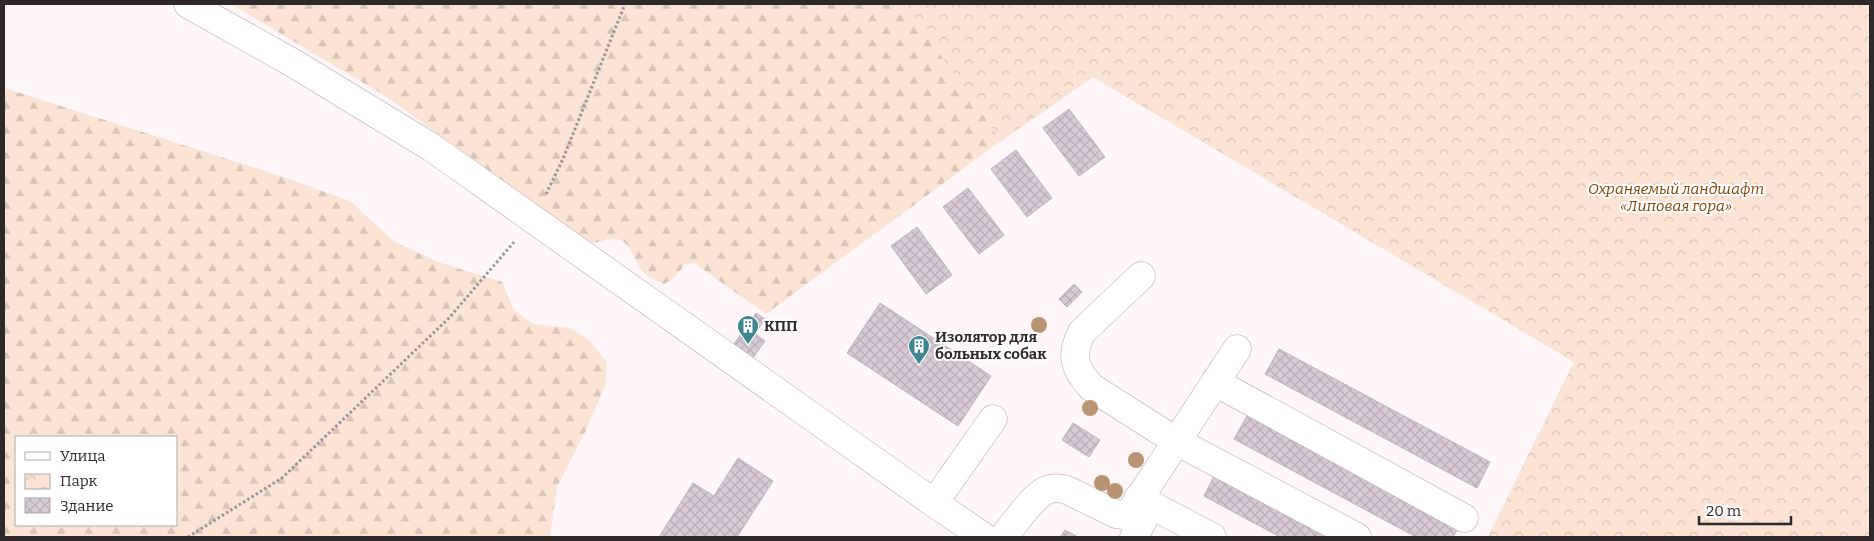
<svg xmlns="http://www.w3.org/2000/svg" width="1874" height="541" font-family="Bitter,serif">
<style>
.forest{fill:url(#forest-firs);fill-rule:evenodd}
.park{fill:url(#park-crowns)}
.building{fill:url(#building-cross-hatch);stroke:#bfb2be}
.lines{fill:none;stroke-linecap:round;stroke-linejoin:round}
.minor-casing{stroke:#b6a4a9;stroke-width:29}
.path{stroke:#9a9395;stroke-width:3;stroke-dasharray:2.5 2.5;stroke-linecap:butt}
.minor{stroke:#fff;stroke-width:28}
.tree{fill:#b99472}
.labels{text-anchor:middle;stroke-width:4;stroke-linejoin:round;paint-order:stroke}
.park-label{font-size:15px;font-style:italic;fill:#804403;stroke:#fff}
.poi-label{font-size:15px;font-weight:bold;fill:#2f282a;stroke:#fff;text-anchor:start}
</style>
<defs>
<pattern id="forest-firs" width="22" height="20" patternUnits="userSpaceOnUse" patternTransform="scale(1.25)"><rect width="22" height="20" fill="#fbe4d3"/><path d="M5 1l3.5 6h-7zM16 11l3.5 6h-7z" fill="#d7c4b5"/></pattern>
<pattern id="park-crowns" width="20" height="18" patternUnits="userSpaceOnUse" patternTransform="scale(1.25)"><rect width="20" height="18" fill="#fbe4d3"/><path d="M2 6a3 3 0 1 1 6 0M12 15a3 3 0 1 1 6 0" fill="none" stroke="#d7c4b5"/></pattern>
<pattern id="building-cross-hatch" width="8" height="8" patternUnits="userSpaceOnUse" patternTransform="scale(1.25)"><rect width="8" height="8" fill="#d7cad6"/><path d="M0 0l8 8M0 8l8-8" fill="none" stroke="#b9aeb8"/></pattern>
</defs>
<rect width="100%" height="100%" fill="#fef6f9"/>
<!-- forest -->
<g class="forest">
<path d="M231 4H1870V537H1488L1574 362 1437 279 1093 77 1001 141 766 314 694 263 685 264 675 277 664 284C656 281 649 277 643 272 635 263 632 244 620 240 609 236 600 244 589 243L387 97Z"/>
<path d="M4 88 281 176 350 201 395 242 438 262 502 282 514 310 533 324 570 328 590 341 607 363 605 386 585 432 557 487 550 537H4ZM16 437H176V525H16Z"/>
</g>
<!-- park -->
<path class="park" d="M904 4H1870V537H1488L1574 362 1093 77 1001 141Z"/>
<!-- building -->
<g class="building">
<path d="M1069 109 1105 157 1079 176 1043 128Z"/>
<path d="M1016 150 1052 198 1027 217 991 169Z"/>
<path d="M968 188 1004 235 979 254 943 207Z"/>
<path d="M917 227 952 275 926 294 891 246Z"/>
<path d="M1074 284 1082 292 1067 307 1059 299Z"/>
<path d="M880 303 991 376 958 426 847 353Z"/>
<path d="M756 313 765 319 757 331 748 325Z"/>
<path d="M746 327 765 341 750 362 731 348Z"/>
<path d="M1279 349 1490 462 1477 488 1265 374Z"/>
<path d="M1248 414 1459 527 1453 537H1416L1234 439Z"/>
<path d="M1073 423 1100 440 1089 457 1062 440Z"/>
<path d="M738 458 773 481 737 537H659L693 483 714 496Z"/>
<path d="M1217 470 1341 537H1280L1204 496Z"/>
<path d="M1065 530 1078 537H1060Z"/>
</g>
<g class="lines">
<!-- minor casing -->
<g class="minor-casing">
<g id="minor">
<path d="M188 4 293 63 431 147 934 503 984 537"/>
<path d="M1141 276 1082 332C1070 355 1074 368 1091 387L1176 441 1357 537"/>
<path d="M1215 382 1464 518"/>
<path d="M1138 498 1212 537"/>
<path d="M934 503 993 419"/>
<path d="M1003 537C1013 526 1032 497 1045 491 1052 487 1060 488 1067 490L1116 514 1124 515 1131 511 1237 349"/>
<path d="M1134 537 1151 505"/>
</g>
</g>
<!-- path -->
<g class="path">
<path d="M546 194 563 159 625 4"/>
<path d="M188 537 282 478 449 318 514 242"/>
</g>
<!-- minor -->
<use href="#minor" class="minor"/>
</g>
<!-- trees -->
<g class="tree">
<circle cx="1039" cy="325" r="8"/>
<circle cx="1090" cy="408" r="8"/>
<circle cx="1136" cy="460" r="8"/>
<circle cx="1102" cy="483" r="8"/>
<circle cx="1115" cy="491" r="8"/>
</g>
<!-- icons -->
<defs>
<g id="building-pin" transform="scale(1.125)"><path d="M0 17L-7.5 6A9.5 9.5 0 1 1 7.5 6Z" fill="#408691" stroke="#fff"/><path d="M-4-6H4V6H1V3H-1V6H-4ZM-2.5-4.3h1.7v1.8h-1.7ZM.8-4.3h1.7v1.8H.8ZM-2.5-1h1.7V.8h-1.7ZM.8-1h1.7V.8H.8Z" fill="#fff"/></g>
</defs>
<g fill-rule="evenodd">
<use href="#building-pin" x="748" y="326"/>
<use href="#building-pin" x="919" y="346"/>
</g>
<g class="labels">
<!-- park labels -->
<g class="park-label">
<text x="1676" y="194">Охраняемый ландшафт<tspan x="1676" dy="17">«Липовая гора»</tspan></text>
</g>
<!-- poi labels -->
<g class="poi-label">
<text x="764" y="331">КПП</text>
<text x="935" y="342">Изолятор для<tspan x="935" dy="17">больных собак</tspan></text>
</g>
</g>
<!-- border -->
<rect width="1874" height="541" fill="none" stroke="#2f282a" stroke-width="10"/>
<!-- legend -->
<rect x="15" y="436" width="162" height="90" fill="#ffffff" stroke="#aca9aa"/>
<rect x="25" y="452" width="25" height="8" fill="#ffffff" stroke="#aca9aa"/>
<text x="60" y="461" font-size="15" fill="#2f282a">Улица</text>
<rect x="25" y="474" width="25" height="15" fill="url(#park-crowns)" stroke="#aca9aa"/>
<text x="60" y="486" font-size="15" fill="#2f282a">Парк</text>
<rect x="25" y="498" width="25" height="15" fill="url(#building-cross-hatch)" stroke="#aca9aa"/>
<text x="60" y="511" font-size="15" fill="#2f282a">Здание</text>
<!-- scale -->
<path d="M1699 516v8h92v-8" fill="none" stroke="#2f282a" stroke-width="2.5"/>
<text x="1706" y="516" font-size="15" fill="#2f282a" stroke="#ffffff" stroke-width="4" paint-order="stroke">20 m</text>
</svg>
